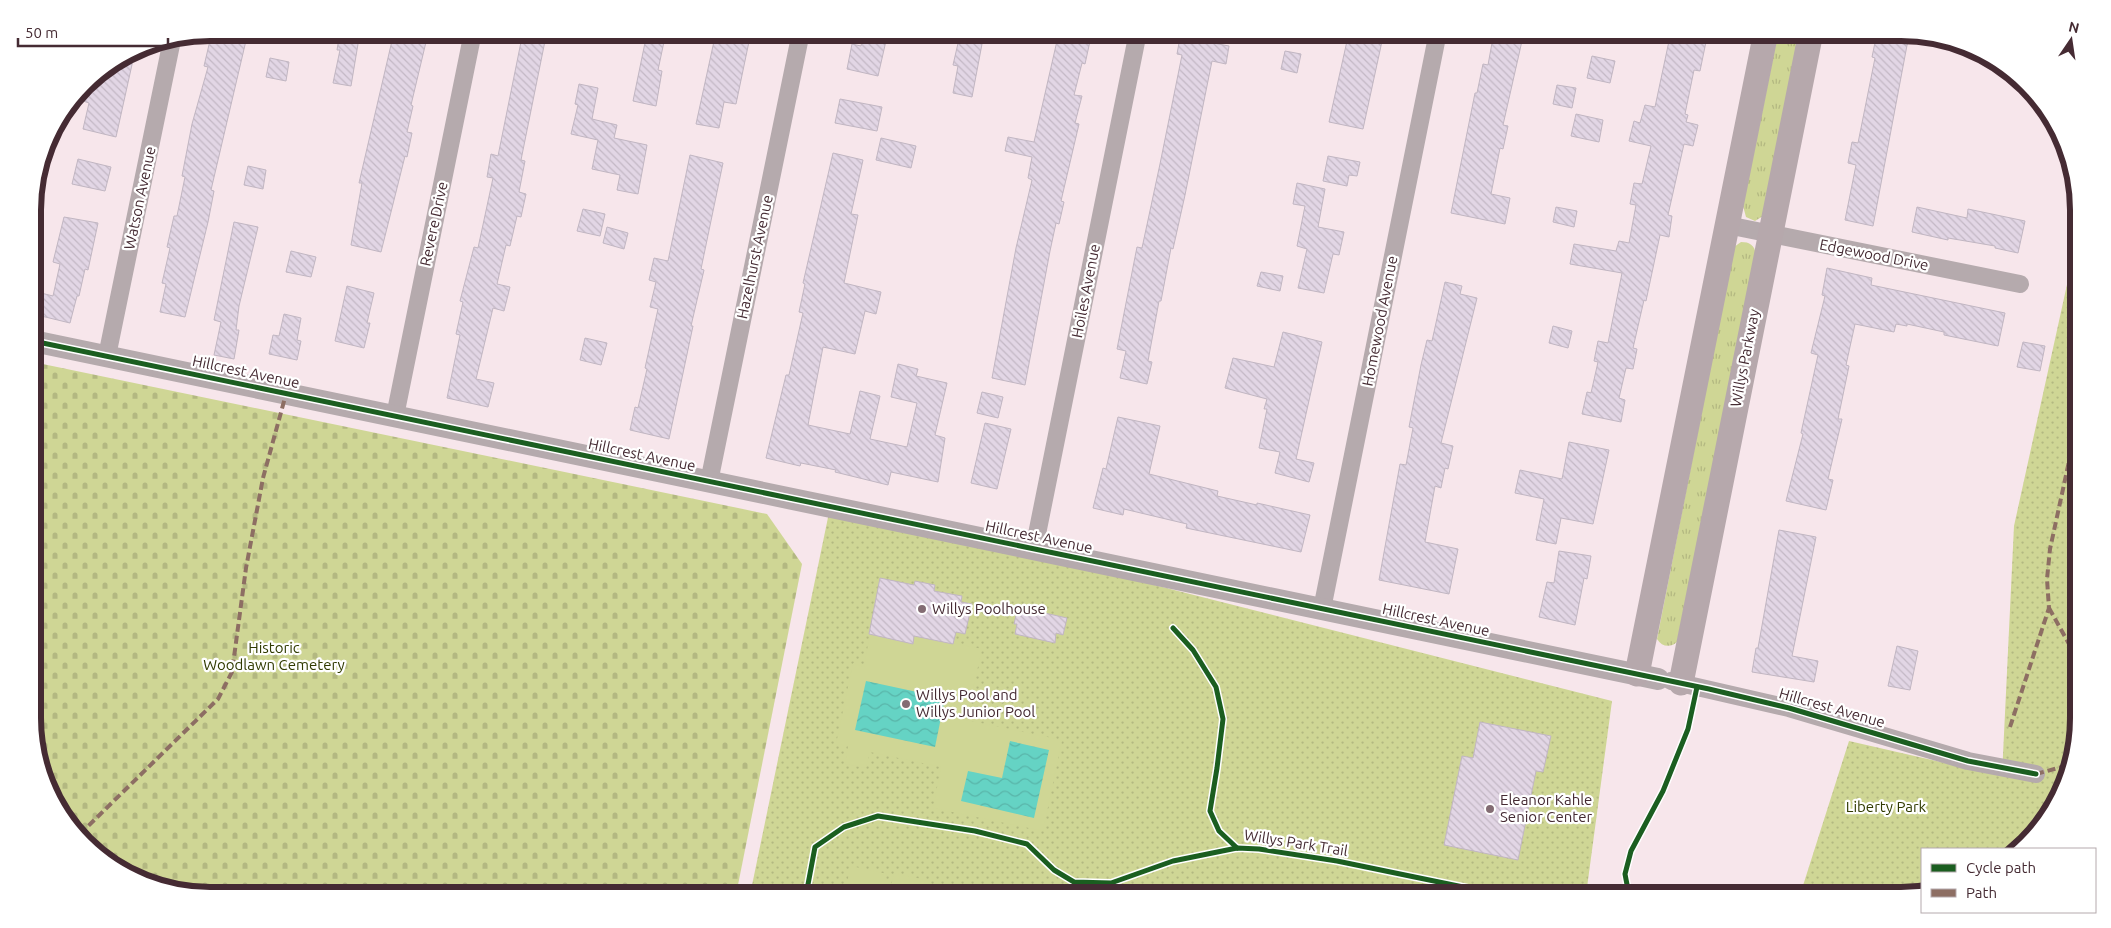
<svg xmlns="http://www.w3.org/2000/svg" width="2111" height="928" font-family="Ubuntu,sans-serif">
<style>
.grass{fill:url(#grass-tufts)}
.cemetery{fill:url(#cemetery-stones)}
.park{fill:url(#park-dots)}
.garden{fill:#cfd695}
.water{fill:url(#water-waves)}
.building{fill:url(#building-back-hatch);stroke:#c1b6c2}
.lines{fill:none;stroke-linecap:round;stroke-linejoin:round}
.minor{stroke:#b5aaad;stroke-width:18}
.tertiary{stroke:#b5aaad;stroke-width:22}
.secondary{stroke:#b6a8ac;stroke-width:25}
.quiet{stroke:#8d6e63;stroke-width:4;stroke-dasharray:8 4;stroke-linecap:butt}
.cycleway-casing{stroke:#fff;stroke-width:8}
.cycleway{stroke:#1b5e20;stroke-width:5}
.poi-dot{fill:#836c73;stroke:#fff;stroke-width:2}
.labels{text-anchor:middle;stroke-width:4.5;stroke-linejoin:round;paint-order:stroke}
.street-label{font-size:15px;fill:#452b33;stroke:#fff}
.poi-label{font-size:15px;fill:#452b33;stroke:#fff;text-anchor:start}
.park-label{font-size:15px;fill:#303a00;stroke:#fff}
.rim{fill:none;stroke:#452b33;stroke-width:6}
</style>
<defs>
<pattern id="grass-tufts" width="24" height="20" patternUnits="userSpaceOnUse" patternTransform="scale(1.25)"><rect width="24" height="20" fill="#cfd695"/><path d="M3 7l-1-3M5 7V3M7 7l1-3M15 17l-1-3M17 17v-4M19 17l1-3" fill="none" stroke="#b3b881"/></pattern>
<pattern id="cemetery-stones" width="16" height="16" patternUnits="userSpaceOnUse" patternTransform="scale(1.25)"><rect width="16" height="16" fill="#cfd695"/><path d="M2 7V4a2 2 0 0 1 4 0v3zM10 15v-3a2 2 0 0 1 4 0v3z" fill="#b3b881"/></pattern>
<pattern id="park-dots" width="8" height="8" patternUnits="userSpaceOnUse" patternTransform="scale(1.25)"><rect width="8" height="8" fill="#cfd695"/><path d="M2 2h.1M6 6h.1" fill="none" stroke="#b3b881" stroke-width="1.8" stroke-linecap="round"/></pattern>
<pattern id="water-waves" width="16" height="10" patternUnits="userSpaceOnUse" patternTransform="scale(1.25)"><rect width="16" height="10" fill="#65d3c4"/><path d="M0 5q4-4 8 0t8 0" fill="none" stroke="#59b5a9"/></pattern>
<pattern id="building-back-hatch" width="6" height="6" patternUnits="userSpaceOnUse" patternTransform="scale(1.25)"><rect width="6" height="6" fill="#e2d6e5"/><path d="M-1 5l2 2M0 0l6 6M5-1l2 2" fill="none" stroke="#c3b8c5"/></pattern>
</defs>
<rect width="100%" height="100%" fill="#f7e6eb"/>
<!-- grass -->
<g class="grass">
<path d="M1778 33H1801L1763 216 1755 221 1746 217 1743 206Z"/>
<path d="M1741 242C1750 242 1754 245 1756 254L1677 642C1670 648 1662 647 1657 639L1734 247Z"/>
</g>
<!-- cemetery -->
<path class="cemetery" d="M33 362 767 514 802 564 736 895H210L143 882 69 826 34 741Z"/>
<!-- park -->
<g class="park">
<path d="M2077 239 2078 718 2065 785 2042 826 2017 849H1922V892L1912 895H1800L1849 741 2002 776 2014 526Z"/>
<path d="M831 503 1612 701 1586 895H750Z"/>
</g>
<!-- garden -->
<g class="garden">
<path d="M880 578 914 585 915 581 935 585 934 591 962 596 961 602 972 604 965 634 956 632 953 643 982 649 966 720 1062 740 1043 831 933 808 941 767 870 752 866 768 845 764 848 746 836 744 853 663 864 667Z"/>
<path d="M851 866 887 874 882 895H844Z"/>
<path d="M894 873 930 881 926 895H889Z"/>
<path d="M935 883 972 891 971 895H933Z"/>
</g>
<!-- water -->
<g class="water">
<path d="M866 681 945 698 935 747 855 730Z"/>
<path d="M1010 741 1049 750 1034 818 961 801 968 771 1002 778Z"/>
</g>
<!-- building -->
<g class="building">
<path d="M212 32H248L211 190 214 191 208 222 185 317 160 312 166 284 162 283 170 248 167 247 174 216H177L185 177 182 176 192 124 208 67 204 66Z"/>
<path d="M340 32H360L351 86 333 83 340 50H337Z"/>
<path d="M394 32H424L422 42H426L411 105 413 106 407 132 412 133 407 157 405 156 381 252 351 245 362 183H359Z"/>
<path d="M523 32 546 36 521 160 525 161 519 192 526 194 521 217 517 216 510 246 506 245 497 284 510 287 504 311 493 308 476 379 494 383 488 407 447 398 460 335 456 334 463 302 460 301 474 247 478 248 493 178 487 177 491 154 498 156Z"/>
<path d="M716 32H751L736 104 724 102 719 128 696 124Z"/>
<path d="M864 32H888L878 76 847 69 852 44 861 46Z"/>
<path d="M1059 32H1092L1085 64 1082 63 1074 95 1082 96 1075 123 1079 124 1061 201 1064 202 1059 224 1056 223 1050 251 1025 385 992 378 1016 248 1032 180 1028 178 1032 157 1005 151 1008 137 1034 142Z"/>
<path d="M1181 32H1215L1213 43 1229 46 1226 64 1212 61 1185 195 1173 249 1171 248 1161 301H1159L1148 361 1152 362 1147 384 1120 378 1126 351 1117 349 1137 247 1142 248 1160 164 1182 55 1177 54Z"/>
<path d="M1349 32H1384L1363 129 1329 122Z"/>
<path d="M1494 32H1524L1503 125 1508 126 1503 149 1500 148 1491 194 1510 198 1505 224 1451 213 1475 93H1477L1483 64 1488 65Z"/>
<path d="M1679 32H1708L1700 71 1694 70 1685 114 1688 115 1686 122 1698 125 1693 146 1684 144 1668 215 1672 216 1669 237 1660 235 1646 301 1644 300 1633 348 1637 349 1633 369 1626 368 1619 398 1625 400 1621 422 1582 414 1587 392 1591 393 1598 362 1594 361 1598 341 1608 343 1622 273 1570 264 1574 244 1616 251 1619 241 1629 243 1636 205 1630 204 1634 183 1642 184 1651 146 1629 141 1634 121 1640 123 1645 105 1655 107 1669 41 1677 43Z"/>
<path d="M647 33 665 37 658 70 662 71 656 106 633 101Z"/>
<path d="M1877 33 1908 40 1873 226 1845 220 1856 165 1848 163 1852 142 1858 143 1875 58 1872 57Z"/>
<path d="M959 39 982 44 972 97 953 93 958 66 953 65Z"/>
<path d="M135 51 116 137 83 129 89 103 83 101 86 86 93 77Z"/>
<path d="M1285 51 1301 54 1297 73 1281 69Z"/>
<path d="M1592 56 1615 61 1610 83 1587 78Z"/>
<path d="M270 58 289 62 286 81 266 77Z"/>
<path d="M579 84 598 88 592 119 617 125 614 138 647 145 638 194 617 190 620 175 592 169 598 140 571 134 578 105 575 104Z"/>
<path d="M1557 85 1576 88 1572 108 1553 104Z"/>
<path d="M840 99 882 107 877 131 835 123Z"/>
<path d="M1576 114 1603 120 1599 142 1571 136Z"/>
<path d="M881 138 916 146 911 168 876 160Z"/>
<path d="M833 153 863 160 851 214 858 215 844 283 881 292 876 314 865 311 855 354 823 347 808 425 850 434 860 391 880 396 870 439 907 447 917 403 891 397 898 364 918 369 916 376 947 383 935 435 945 438 938 482 891 472 888 485 835 472 836 470 801 463 800 466 766 458 786 375H789L803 313 799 312 805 284 803 283Z"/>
<path d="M690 155 723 163 701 269 704 270 691 326H693L669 439 630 430 635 407 638 408 647 369 645 368 658 309 650 307 656 282 649 280 654 258 668 261Z"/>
<path d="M1328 156 1360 162 1357 176 1349 175 1347 186 1323 181Z"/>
<path d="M78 159 111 167 105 191 72 184Z"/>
<path d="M248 166 266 170 263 189 244 185Z"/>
<path d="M1297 183 1325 189 1318 227 1344 232 1339 255 1333 254 1324 293 1298 288 1307 249 1297 246 1305 206 1293 204Z"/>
<path d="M1556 207 1577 211 1574 227 1553 222Z"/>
<path d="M1917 207 1967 218 1968 209 2025 221 2018 253 1995 248V246L1948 238V240L1912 232Z"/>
<path d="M583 209 605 214 600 236 577 231Z"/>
<path d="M64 217 98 223 88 270 85 269 79 296H77L70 323 33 314V291L53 296 60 264 53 262Z"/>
<path d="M234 222 258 227 239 306 236 330H239L234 359 214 355 221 322 214 320Z"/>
<path d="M607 227 628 233 624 249 603 243Z"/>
<path d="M291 251 316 257 311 277 286 272Z"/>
<path d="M1827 268 1872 278 1871 285 2005 313 1998 346 1944 335V332L1907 324V326L1896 324 1894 332 1855 324 1846 365 1849 366 1838 419H1842L1828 479 1833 480 1826 510 1786 501 1803 434 1801 433 1818 355 1811 353 1825 296 1822 295Z"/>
<path d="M1261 272 1283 276 1280 291 1257 286Z"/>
<path d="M1445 282 1462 286 1460 294 1477 298 1441 443 1453 446 1448 469 1445 468 1441 488 1435 486 1425 542 1458 549 1449 594 1379 580 1400 464 1406 465 1413 428 1409 427 1421 365 1427 340 1432 341Z"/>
<path d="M347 286 374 293 367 323H370L364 348 335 341Z"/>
<path d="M284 314 301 318 297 340 301 341 297 360 269 354 273 335 279 336Z"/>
<path d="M1553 326 1572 331 1568 348 1549 343Z"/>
<path d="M1283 332 1322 342 1296 459 1314 463 1309 482 1275 473 1280 452 1259 448 1267 409H1264L1267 399 1225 388 1233 358 1274 367Z"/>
<path d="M585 338 607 343 601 365 580 360Z"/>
<path d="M2023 342 2045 346 2040 371 2017 367Z"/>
<path d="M982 392 1003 397 998 418 977 413Z"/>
<path d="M1118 417 1160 426 1149 474 1218 491 1217 496 1257 505V503L1310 515 1301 552 1186 528 1187 524 1124 509 1123 515 1093 508 1103 468 1106 469Z"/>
<path d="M985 423 1011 429 997 489 971 483Z"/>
<path d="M1569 442 1609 450 1593 524 1561 518 1556 544 1536 540 1544 499 1515 493 1520 470 1562 479Z"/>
<path d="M1779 530 1816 537 1792 656 1818 661 1814 682 1752 672 1756 648H1758Z"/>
<path d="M1559 551 1591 556 1587 579 1584 578 1575 625 1539 617 1547 582 1554 583Z"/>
<path d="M880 578 914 585 915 581 935 585 934 591 962 596 961 602 972 604 965 634 956 632 953 644 914 636 913 644 869 634Z"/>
<path d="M1018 607 1067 618 1063 635 1056 633 1055 643 1015 634 1017 624H1014Z"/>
<path d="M1897 646 1918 651 1910 690 1888 686Z"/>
<path d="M1480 722 1551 736 1543 772 1536 771 1518 860 1444 845 1462 756 1473 758Z"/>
</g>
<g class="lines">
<!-- minor -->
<g class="minor">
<path d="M1727 225 2020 284"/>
<path d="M107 356 172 40"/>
<path d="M395 416 473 32"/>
<path d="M709 482 801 32"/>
<path d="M1034 549 1138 32"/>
<path d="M1322 609 1438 32"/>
<path d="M1671 681 1789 708 1968 761 2036 774"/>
</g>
<!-- tertiary -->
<path class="tertiary" d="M33 341 1658 679"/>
<!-- secondary -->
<g class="secondary">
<path d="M1637 674 1766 32"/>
<path d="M1681 683 1811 32"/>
</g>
<!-- quiet -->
<g class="quiet">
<path d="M2049 608 2078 660"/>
<path d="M2010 727 2049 608 2047 579 2050 549 2078 420"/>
<path d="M2036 774 2069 765"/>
<path d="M80 834 218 699 232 672 246 568 263 478 286 394"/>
</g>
<!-- cycleway casing -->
<g class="cycleway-casing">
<g id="cycleway">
<path d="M33 341 1709 689 1789 708 1968 761 2036 774"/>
<path d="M1173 628 1193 650 1216 687 1223 719 1217 768 1210 811 1219 831 1237 848"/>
<path d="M806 895 815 847 844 827 878 816 975 831 1027 844 1054 870 1074 882 1111 883 1173 861 1237 848 1259 849 1337 861 1502 895"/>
<path d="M1629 895 1625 874 1631 851 1663 791 1688 729 1697 687"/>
</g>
</g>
<!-- cycleway -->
<use href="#cycleway" class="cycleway"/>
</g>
<!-- markers -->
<g class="poi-dot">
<circle cx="922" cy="609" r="5"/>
<circle cx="906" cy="704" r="5"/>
<circle cx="1490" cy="809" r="5"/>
</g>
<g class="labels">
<!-- street labels -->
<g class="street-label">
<text transform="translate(140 198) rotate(-78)" y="5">Watson Avenue</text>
<text transform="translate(434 224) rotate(-78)" y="5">Revere Drive</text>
<text transform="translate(1874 255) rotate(11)" y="5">Edgewood Drive</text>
<text transform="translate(755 257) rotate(-78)" y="5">Hazelhurst Avenue</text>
<text transform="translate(1086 291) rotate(-79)" y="5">Hoiles Avenue</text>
<text transform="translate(1380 321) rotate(-79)" y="5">Homewood Avenue</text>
<text transform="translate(1745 358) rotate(-79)" y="5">Willys Parkway</text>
<text transform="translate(246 372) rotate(12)" y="5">Hillcrest Avenue</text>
<text transform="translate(642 455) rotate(12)" y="5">Hillcrest Avenue</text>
<text transform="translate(1039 537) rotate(12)" y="5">Hillcrest Avenue</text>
<text transform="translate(1436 620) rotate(12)" y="5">Hillcrest Avenue</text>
<text transform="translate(1832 708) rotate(16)" y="5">Hillcrest Avenue</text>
<text transform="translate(1296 843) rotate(9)" y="5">Willys Park Trail</text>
</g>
<!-- poi labels -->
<g class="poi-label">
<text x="932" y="614">Willys Poolhouse</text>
<text x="916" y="700">Willys Pool and<tspan x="916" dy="17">Willys Junior Pool</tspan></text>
<text x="1500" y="805">Eleanor Kahle<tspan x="1500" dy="17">Senior Center</tspan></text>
</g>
<!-- park labels -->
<g class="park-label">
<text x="274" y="653">Historic<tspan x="274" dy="17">Woodlawn Cemetery</tspan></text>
<text x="1886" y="812">Liberty Park</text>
</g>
</g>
<!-- crop -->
<path d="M0 0H2111V928H0ZM210 41H1901A169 169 0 0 1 2070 210V718A169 169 0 0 1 1901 887H210A169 169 0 0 1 41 718V210A169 169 0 0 1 210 41Z" fill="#fff" fill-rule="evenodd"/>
<path class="rim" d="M210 41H1901A169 169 0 0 1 2070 210V718A169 169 0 0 1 1901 887H210A169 169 0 0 1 41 718V210A169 169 0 0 1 210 41Z"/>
<!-- legend -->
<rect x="1921" y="848" width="175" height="65" fill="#ffffff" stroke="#b5aaad"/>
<rect x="1931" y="864" width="25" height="8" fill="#1b5e20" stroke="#b5aaad"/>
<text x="1966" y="873" font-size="15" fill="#452b33">Cycle path</text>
<rect x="1931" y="889" width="25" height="8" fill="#8d6e63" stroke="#b5aaad"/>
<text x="1966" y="898" font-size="15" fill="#452b33">Path</text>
<!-- north arrow -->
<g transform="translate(2071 40) rotate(13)" stroke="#ffffff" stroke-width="4" paint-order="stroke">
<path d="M0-4L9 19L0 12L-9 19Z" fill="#452b33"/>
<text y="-8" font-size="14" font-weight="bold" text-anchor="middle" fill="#452b33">N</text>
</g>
<!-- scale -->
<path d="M18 38v8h150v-8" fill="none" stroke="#452b33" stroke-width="2.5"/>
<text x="25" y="38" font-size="15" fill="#452b33" stroke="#ffffff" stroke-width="4" paint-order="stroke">50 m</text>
</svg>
